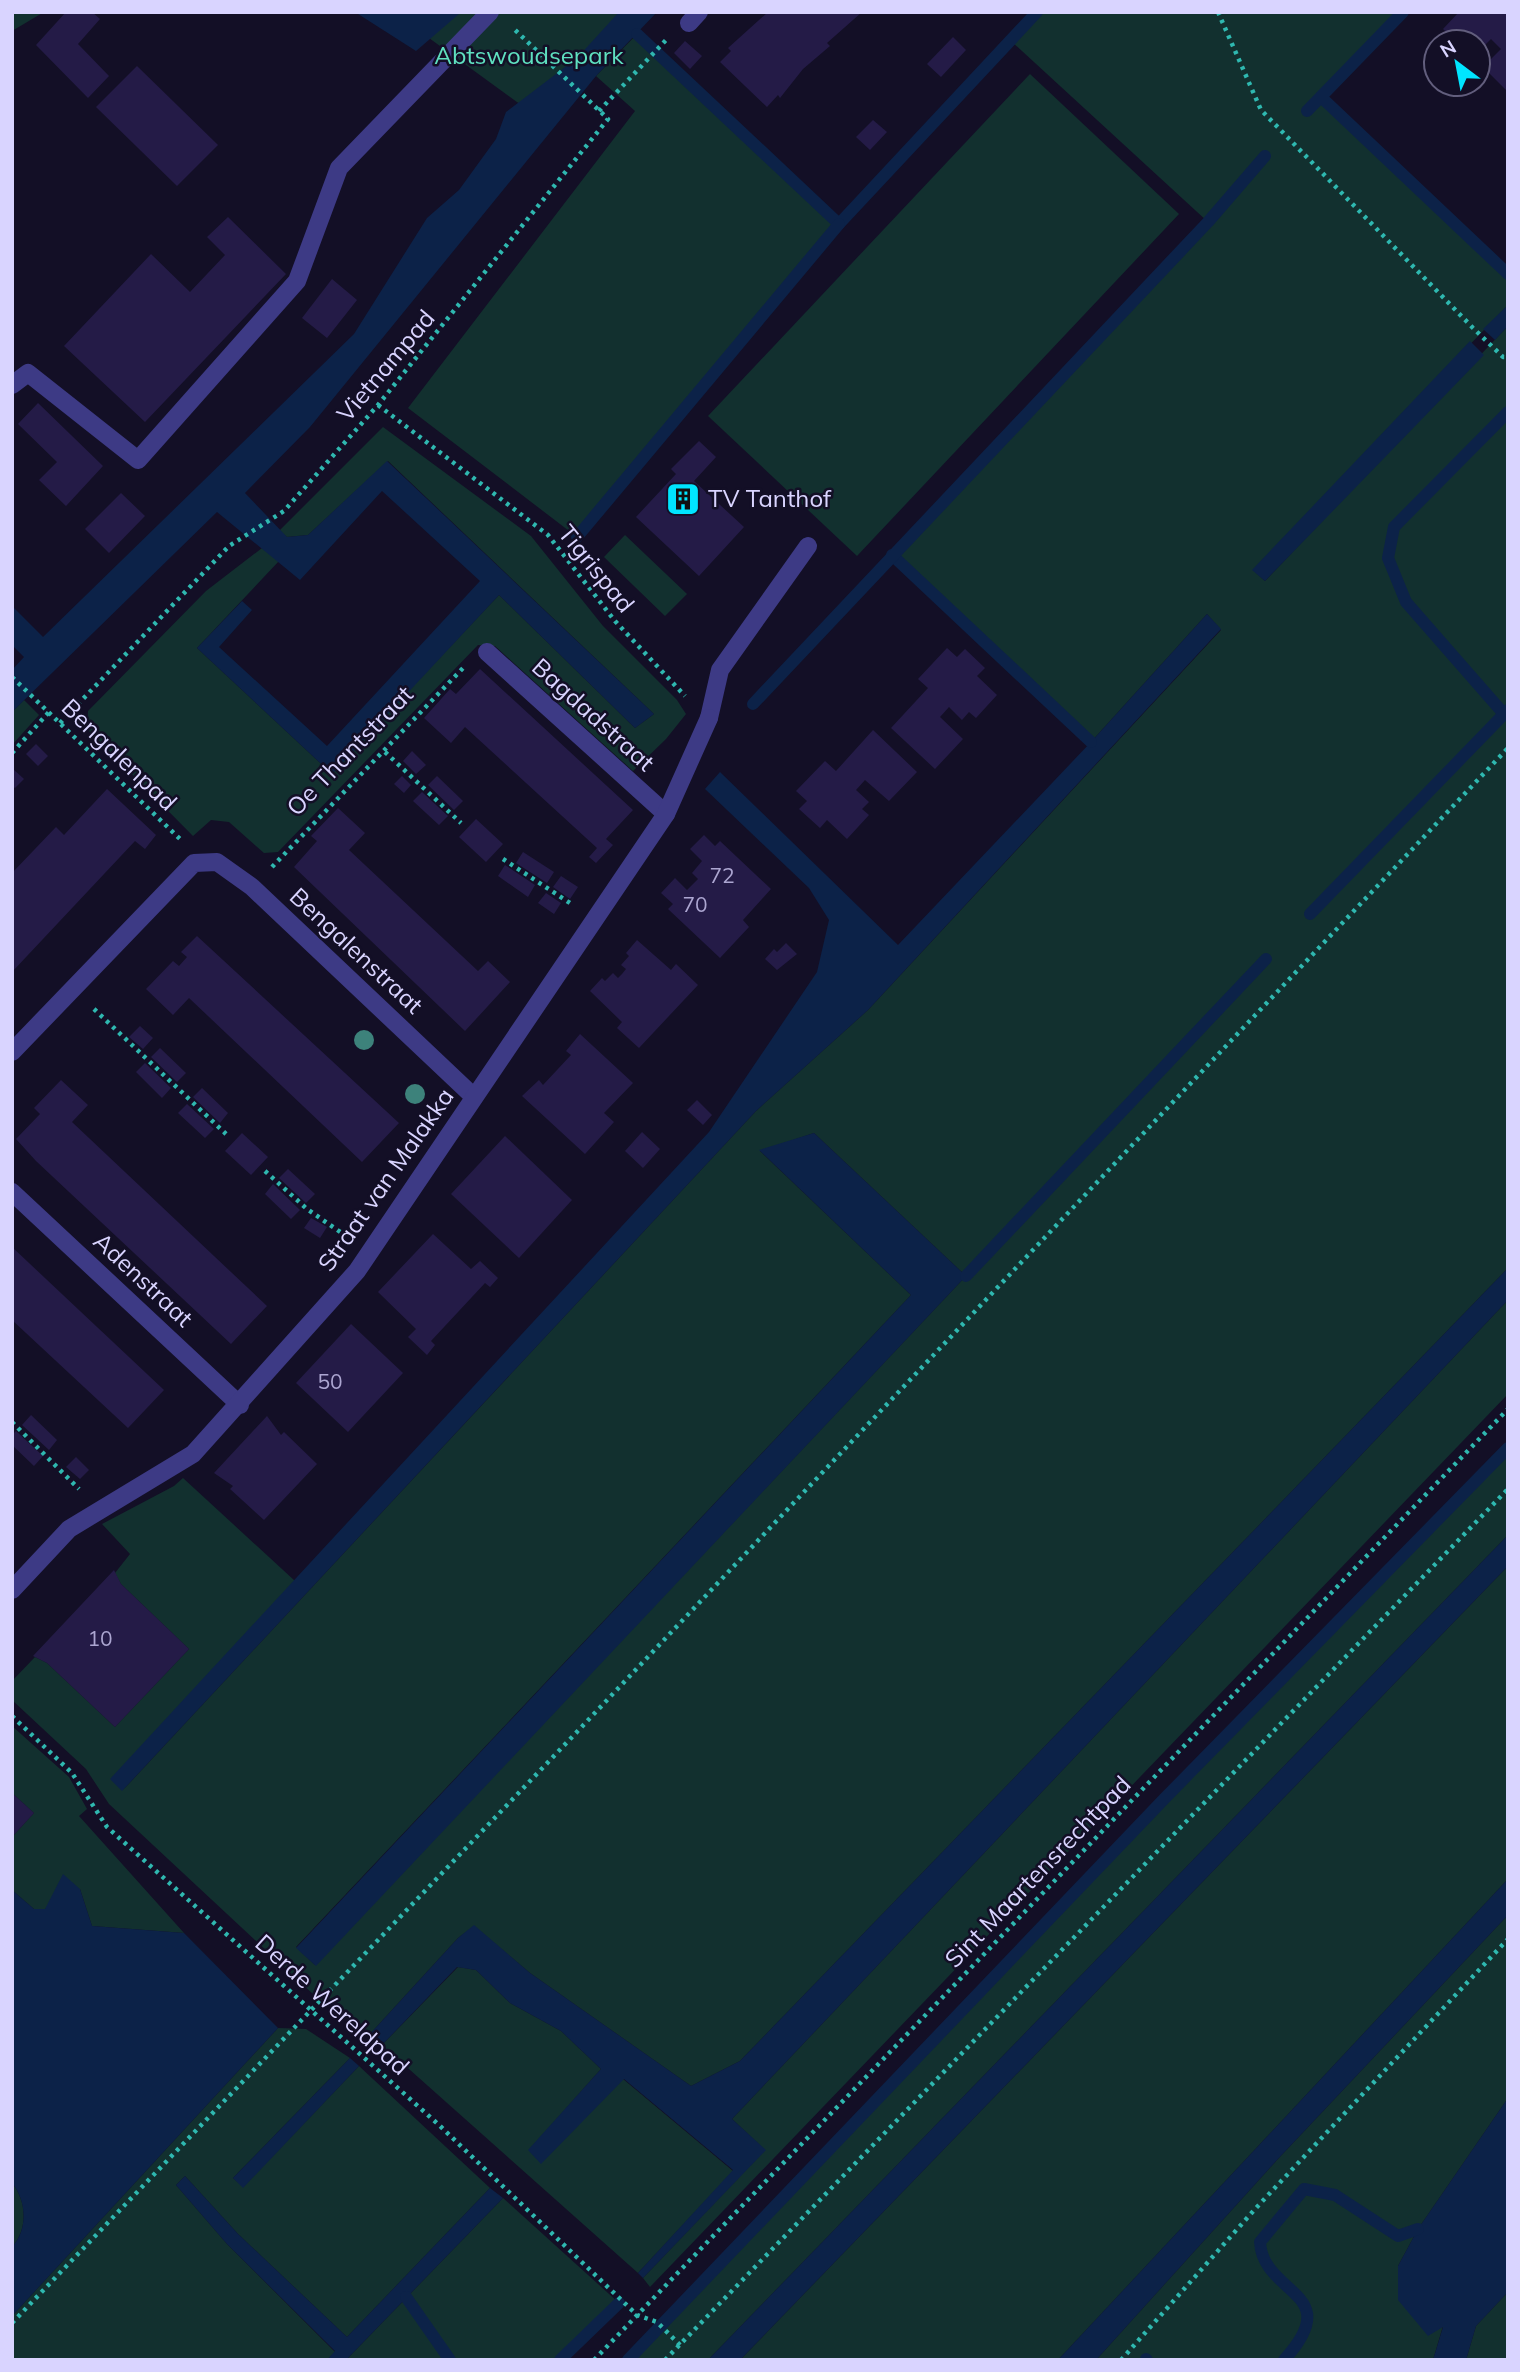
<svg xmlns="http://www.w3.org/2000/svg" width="1520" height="2372" font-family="Mulish,sans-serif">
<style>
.green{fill:#12302f;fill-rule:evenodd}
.water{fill:#0c2248}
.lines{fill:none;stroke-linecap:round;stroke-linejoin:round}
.stream{stroke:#0c2248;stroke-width:12}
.building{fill:#241b47}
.path{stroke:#2fb8b0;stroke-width:4.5;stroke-dasharray:3.5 5;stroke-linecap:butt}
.service{stroke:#3d3a85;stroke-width:18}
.minor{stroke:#3d3a85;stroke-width:18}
.tree{fill:#3d827b}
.labels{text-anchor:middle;stroke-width:5;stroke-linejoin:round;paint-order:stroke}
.number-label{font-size:21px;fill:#aca6d1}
.park-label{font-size:24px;fill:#5fe0c0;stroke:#130f26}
.street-label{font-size:24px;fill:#d9d4ff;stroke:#130f26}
.poi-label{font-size:24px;fill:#d9d4ff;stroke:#130f26;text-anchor:start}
</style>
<rect width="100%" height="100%" fill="#130f26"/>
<!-- green -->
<g class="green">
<path d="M12 12H44L12 31Z"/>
<path d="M386 12H638L532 113 418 30Z"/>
<path d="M1037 12H1403L1321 97 1508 274V305L1253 570 1265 581 1508 326V1268L740 2061 691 2086 530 1973 474 1926 458 1938 370 2034 314 1995 109 1804 86 1769 12 1700V1681L35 1657 47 1663 115 1727 189 1649 121 1584 115 1573 130 1554 102 1524 174 1486 183 1478 295 1581 123 1790 756 1111 868 1010 1221 630 1207 614 1091 742 892 555 1208 222 1011 41ZM814 1133 966 1276 315 1965 296 1947 911 1295 760 1151Z"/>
<path d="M637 34 839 224 577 537 408 408 635 111 596 76Z"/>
<path d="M1030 74 1179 214 857 556 708 416Z"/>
<path d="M383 427 531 536 603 626 677 700 686 714 666 739 633 771 495 646 478 645 278 852 264 853 229 822 211 820 193 836 87 729 88 711 206 591 262 548 279 561 197 648 331 773 499 595 635 728 654 714 388 461 308 535 287 537 279 531Z"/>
<path d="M625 535 687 594 665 616 604 557Z"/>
<path d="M24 700 39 715 12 745V712Z"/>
<path d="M1508 1300V1394L650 2287 643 2278 765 2150 732 2119Z"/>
<path d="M1508 1448V1535L708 2360H628L1165 1798Z"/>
<path d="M1508 1566V1879L1058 2360H740Z"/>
<path d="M12 1726 69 1777 87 1809 79 1816 184 1933 92 1926 80 1889 45 1909H34L12 1890V1837L34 1813 12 1793Z"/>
<path d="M1508 1915V2098L1418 2229 1398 2266 1443 2326 1433 2360H1096L1276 2161Z"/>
<path d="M458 1967 476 1970 510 2003 561 2031 601 2069 529 2150 541 2163 623 2079 733 2171 638 2273 382 2045Z"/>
<path d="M278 2028 306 2029 350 2058 233 2178 243 2187 359 2066 490 2188 347 2337 238 2234 185 2176 176 2185 227 2244 335 2352 327 2360H12V2316Z"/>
<path d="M12 2183C27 2201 28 2230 12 2247Z"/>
<path d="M503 2198 619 2303 560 2360H346Z"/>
<path d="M1508 2292V2360H1466L1476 2326Z"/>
</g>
<!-- water -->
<g class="water">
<path d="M355 12H458L459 14 416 51Z"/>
<path d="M619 12H657L596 76 310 427 245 493 287 537 308 535 387 461 654 714 635 728 499 595 332 774 197 648 242 601 252 610 219 647 327 746 480 581 382 491 300 580 217 512 12 712V670L24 657 12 645V606L43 637 354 334 427 218 459 190 496 139 506 112 577 58Z"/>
<path d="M1508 305V326L1495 340 1483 329Z"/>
<path d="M1470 341 1484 355 1265 581 1252 570Z"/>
<path d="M1207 614 1221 629 868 1010 756 1111 122 1791 110 1779 709 1132 817 972 829 920 809 888 705 789 720 772 898 945 1091 742Z"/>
<path d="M814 1133 966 1276 316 1966 296 1948 911 1295 759 1150Z"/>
<path d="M1508 1268V1300L732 2119 766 2150 643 2278 638 2273 733 2170 624 2079 541 2164 528 2150 601 2069 561 2031 510 2003 476 1970 457 1967 382 2045 370 2034 458 1938 474 1925 530 1973 691 2086 740 2061Z"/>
<path d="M1508 1535V1566L740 2360H708Z"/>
<path d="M63 1874 80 1889 92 1926 184 1933 278 2028 12 2316V2247C28 2230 27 2201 12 2183V1890L34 1909H45Z"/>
<path d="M1508 1879V1915L1276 2161 1096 2360H1058Z"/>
<path d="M350 2058 359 2066 243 2188 233 2178Z"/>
<path d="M1508 2098V2292L1476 2326 1466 2360H1433L1443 2327 1428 2336 1398 2300V2266L1418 2229Z"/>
<path d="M185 2176 238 2234 347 2337 490 2188 503 2198 346 2360H327L335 2351 227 2244 176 2185Z"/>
</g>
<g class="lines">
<!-- stream -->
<g class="stream">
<path d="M637 34 839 224 1037 12"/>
<path d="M1321 97 1508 274"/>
<path d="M1307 111 1403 12"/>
<path d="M577 537 839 224"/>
<path d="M892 555 1091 742"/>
<path d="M753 704 1208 222 1265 156"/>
<path d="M1504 714 1406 602 1388 558 1394 527 1508 412"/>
<path d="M1310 914 1508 710"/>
<path d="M966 1276 1266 959"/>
<path d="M406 2297 450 2360"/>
<path d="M1146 2359 1147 2360"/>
<path d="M560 2360 619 2303"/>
<path d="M628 2360 1165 1798 1508 1448"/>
<path d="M1284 2360C1347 2291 1263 2296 1260 2242L1304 2189 1335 2195 1398 2236 1418 2229"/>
</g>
</g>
<!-- building -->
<g class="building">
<path d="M66 12H92L100 19 78 44 109 76 88 98 36 45Z"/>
<path d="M768 12H862L827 43 830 46 803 69 780 98 778 95 767 107 720 62 731 51 728 48Z"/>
<path d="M1459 12H1508V92L1483 67 1501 49 1491 39 1483 47 1476 40 1457 42 1443 29Z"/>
<path d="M953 37 966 50 941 77 927 64Z"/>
<path d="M685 41 702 56 690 69 674 53Z"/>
<path d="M137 66 218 145 177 186 96 107Z"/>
<path d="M873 120 887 132 870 150 856 137Z"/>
<path d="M228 217 286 274 145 422 64 346 151 254 190 292 225 255 207 237Z"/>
<path d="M332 279 357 300 327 338 302 318Z"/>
<path d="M38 403 103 466 66 506 39 480 57 462 18 424Z"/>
<path d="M699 441 716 457 694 481 744 527 699 576 636 517 676 474 671 469Z"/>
<path d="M121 493 145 516 109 553 85 529Z"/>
<path d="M947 648 957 657 965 649 985 668 977 676 997 695 976 718 969 712 962 720 949 707 940 717 963 739 935 769 891 728 928 688 918 679Z"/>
<path d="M480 669 633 810 606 839 613 845 596 863 589 857 597 848 465 727 451 743 424 718 450 689 456 694Z"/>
<path d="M873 730 917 772 889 801 865 780 856 790 869 802 862 809 869 815 847 839 827 820 820 828 799 809 807 801 796 791 825 761 836 771Z"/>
<path d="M36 744 48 756 38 766 26 754Z"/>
<path d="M412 751 426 765 416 774 403 761Z"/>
<path d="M12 768 24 779 15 788 12 786Z"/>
<path d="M402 776 411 785 404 793 394 784Z"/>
<path d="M437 776 463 801 454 810 428 785Z"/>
<path d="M107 789 156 835 145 849 135 841 12 972V873L56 827 64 835Z"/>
<path d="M422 792 448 816 439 825 413 801Z"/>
<path d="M338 808 365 833 349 850 478 971 488 961 510 982 465 1031 294 867 317 841 311 836Z"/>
<path d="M476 819 503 844 486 862 459 837Z"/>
<path d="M704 835 715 846 720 841 771 889 743 920 749 927 720 958 668 909 673 904 661 893 675 878 687 890 698 879 692 873 702 861 690 849Z"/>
<path d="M523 852 554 872 547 883 516 863Z"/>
<path d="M505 865 535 885 528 897 498 876Z"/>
<path d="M561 876 578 887 570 899 553 887Z"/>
<path d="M546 893 561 903 554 914 538 903Z"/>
<path d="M197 936 399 1123 362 1162 189 998 173 1015 146 989 173 961 179 966 187 957 181 952Z"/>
<path d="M637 940 671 970 676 964 698 985 639 1048 617 1028 622 1022 590 991 602 978 605 981 613 973 618 978 622 974 626 969 621 965 629 956 626 953Z"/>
<path d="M786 943 797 954 777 970 765 959 774 949 777 952Z"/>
<path d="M140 1026 153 1038 143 1049 129 1037Z"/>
<path d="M580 1034 633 1083 604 1113 614 1122 585 1154 522 1096 539 1080 543 1085 571 1055 566 1051Z"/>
<path d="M160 1048 186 1073 177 1082 151 1057Z"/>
<path d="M145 1063 171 1088 162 1098 136 1072Z"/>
<path d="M61 1080 88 1105 72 1122 267 1306 231 1344 36 1161 16 1139 40 1114 34 1108Z"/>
<path d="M202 1088 228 1113 220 1123 193 1097Z"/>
<path d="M697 1100 712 1115 703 1125 687 1110Z"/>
<path d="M187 1104 214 1129 205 1138 178 1113Z"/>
<path d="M642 1132 660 1149 643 1168 625 1151Z"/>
<path d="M242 1133 268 1157 251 1175 225 1151Z"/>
<path d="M505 1136 572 1200 519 1258 451 1194Z"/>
<path d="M288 1169 315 1194 306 1203 279 1178Z"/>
<path d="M273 1184 300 1210 291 1219 265 1194Z"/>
<path d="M311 1218 327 1227 320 1238 304 1228Z"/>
<path d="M433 1234 471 1269 480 1261 498 1278 490 1287 485 1283 431 1341 435 1345 427 1355 408 1337 416 1329 378 1292Z"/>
<path d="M12 1247 164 1390 128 1428 12 1320Z"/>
<path d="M351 1324 403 1373 348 1432 296 1383Z"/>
<path d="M31 1415 57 1440 49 1450 22 1425Z"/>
<path d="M267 1416 281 1435 284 1432 317 1464 264 1520 230 1489 233 1486 214 1473Z"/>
<path d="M16 1431 43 1456 34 1466 12 1445V1435Z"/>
<path d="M76 1457 89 1470 80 1479 66 1467Z"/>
<path d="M114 1570 121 1584 189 1649 115 1727 47 1663 33 1656Z"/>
<path d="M12 1793 34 1813 12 1837Z"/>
</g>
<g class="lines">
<!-- path -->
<g class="path">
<path d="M1218 12 1261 110 1473 328 1503 357H1508"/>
<path d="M599 111 666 40"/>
<path d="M378 405 548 535 615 621 685 696"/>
<path d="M12 677 180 839"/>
<path d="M60 723 229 546 284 511 378 405 608 119 512 27"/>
<path d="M385 752 461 823"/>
<path d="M12 753 49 712"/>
<path d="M503 859 573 905"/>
<path d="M272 867 465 666"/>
<path d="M94 1009 226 1134"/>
<path d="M265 1171 307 1209 346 1236"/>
<path d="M12 1422 79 1489"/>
<path d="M12 1716 72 1773 107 1827 439 2125 637 2315 657 2322 680 2345"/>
<path d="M12 2323 574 1735 1508 748"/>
<path d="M594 2360 1508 1409"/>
<path d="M665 2360 1508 1489"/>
<path d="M1121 2360 1256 2208 1508 1939"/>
</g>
<!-- service -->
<g class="service">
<path d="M689 23 699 12"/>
<path d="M12 385 28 373 138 460 297 281 339 168 490 12"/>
<path d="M709 718 720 670 808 546"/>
</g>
<!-- minor -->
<g class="minor">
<path d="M487 652 666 814"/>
<path d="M12 1052 194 863 217 862 252 887 473 1096"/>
<path d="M12 1192 240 1405"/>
<path d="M12 1590 69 1529 193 1454 357 1271 666 814 709 718"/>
</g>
</g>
<!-- trees -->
<g class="tree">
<circle cx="364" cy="1040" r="10"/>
<circle cx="415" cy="1094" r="10"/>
</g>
<!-- icons -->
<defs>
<g id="building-square" transform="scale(1.75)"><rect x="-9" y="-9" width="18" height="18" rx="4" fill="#00e5ff" stroke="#130f26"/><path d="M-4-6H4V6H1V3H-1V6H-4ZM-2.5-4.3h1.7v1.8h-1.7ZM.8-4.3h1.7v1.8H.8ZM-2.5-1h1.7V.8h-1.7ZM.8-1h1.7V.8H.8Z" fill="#111"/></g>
</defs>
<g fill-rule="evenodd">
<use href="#building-square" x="683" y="499"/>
</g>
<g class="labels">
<!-- number labels -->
<g class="number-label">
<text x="722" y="883">72</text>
<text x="695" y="912">70</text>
<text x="330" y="1389">50</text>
<text x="100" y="1646">10</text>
</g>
<!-- park labels -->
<g class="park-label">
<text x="529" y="64">Abtswoudsepark</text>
</g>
<!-- street labels -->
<g class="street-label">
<text transform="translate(386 366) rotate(-50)" y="8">Vietnampad</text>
<text transform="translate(596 569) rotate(51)" y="8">Tigrispad</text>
<text transform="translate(593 715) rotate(42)" y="8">Bagdadstraat</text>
<text transform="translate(350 751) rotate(-46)" y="8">Oe Thantstraat</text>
<text transform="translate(119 755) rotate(44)" y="8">Bengalenpad</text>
<text transform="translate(356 951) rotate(43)" y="8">Bengalenstraat</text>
<text transform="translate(386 1180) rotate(-55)" y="8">Straat van Malakka</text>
<text transform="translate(143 1280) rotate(43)" y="8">Adenstraat</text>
<text transform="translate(1038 1872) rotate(-46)" y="8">Sint Maartensrechtpad</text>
<text transform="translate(332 2005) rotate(42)" y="8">Derde Wereldpad</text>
</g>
<!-- poi labels -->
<g class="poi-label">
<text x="708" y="507">TV Tanthof</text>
</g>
</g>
<!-- border -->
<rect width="1520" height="2372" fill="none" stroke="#d9d4ff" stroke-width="28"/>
<!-- north arrow -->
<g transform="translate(1457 63) rotate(328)"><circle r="33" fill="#130f26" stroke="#625e7d" stroke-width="2"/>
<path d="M0-5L12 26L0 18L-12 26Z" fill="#00e5ff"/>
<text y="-10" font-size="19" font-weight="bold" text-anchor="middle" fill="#d9d4ff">N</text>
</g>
</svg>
